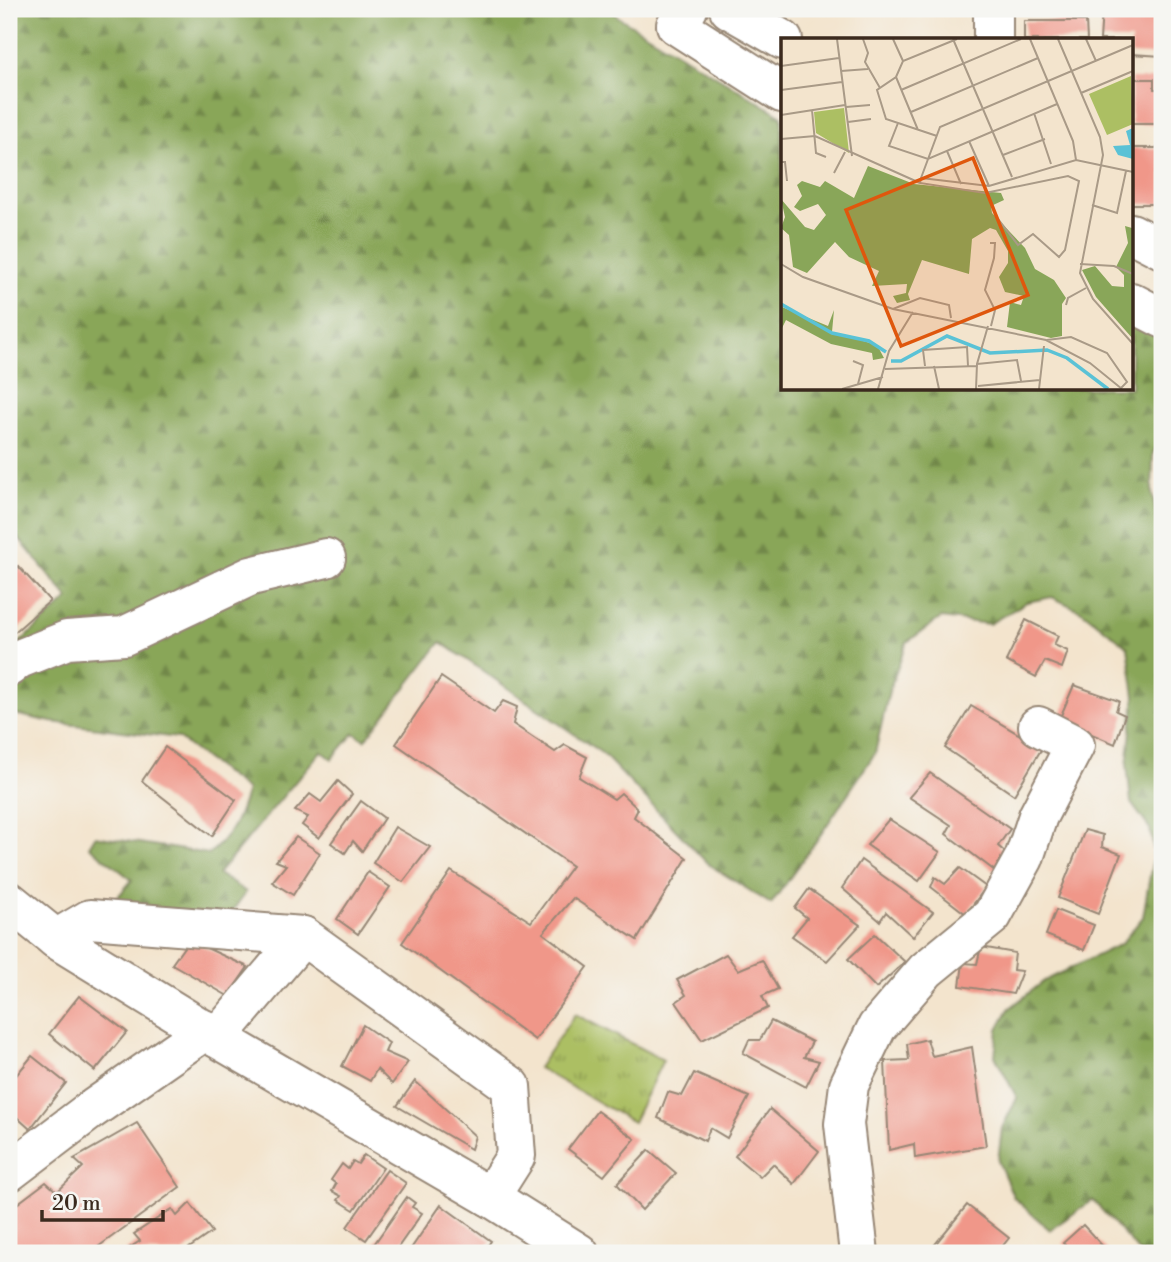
<svg xmlns="http://www.w3.org/2000/svg" width="1171" height="1262" font-family="'Libre Bodoni',serif">
<style>
.forest{fill:url(#forest-firs);stroke:#62683c;stroke-width:2}
.park{fill:url(#park-tufts);stroke:#747440;stroke-width:2}
.building{fill:#f09789}
.lines{fill:none;stroke-linecap:round;stroke-linejoin:round}
.minor-casing{stroke:#978776;stroke-width:42}
.minor{stroke:#fff;stroke-width:38}
.inset-river{fill:none;stroke:#5ac2d6;stroke-width:3.5}
.inset-road{fill:none;stroke:#a99a87;stroke-width:2}
.view{fill:#df570d;fill-opacity:0.15;stroke:#df570d;stroke-width:3.5}
.inset-edge{fill:none;stroke:#3b2a1e;stroke-width:3.5}
</style>
<defs>
<pattern id="forest-firs" width="22" height="20" patternUnits="userSpaceOnUse" patternTransform="scale(1.75)"><rect width="22" height="20" fill="#89a659"/><path d="M5 1l3.5 6h-7zM16 11l3.5 6h-7z" fill="#718749"/></pattern>
<pattern id="park-tufts" width="24" height="20" patternUnits="userSpaceOnUse" patternTransform="scale(1.75)"><rect width="24" height="20" fill="#acbf63"/><path d="M3 7l-1-3M5 7V3M7 7l1-3M15 17l-1-3M17 17v-4M19 17l1-3" fill="none" stroke="#8d9b51"/></pattern>
</defs>
<rect width="100%" height="100%" fill="#f6f6f2"/>
<filter id="ink" filterUnits="userSpaceOnUse"><feTurbulence type="fractalNoise" baseFrequency=".0143" numOctaves="2"/><feDisplacementMap in="SourceGraphic" scale="14" xChannelSelector="R" yChannelSelector="G"/><feConvolveMatrix kernelMatrix="1 2 1 2 8 2 1 2 1" color-interpolation-filters="sRGB"/></filter>
<filter id="wash" filterUnits="userSpaceOnUse"><feTurbulence type="fractalNoise" baseFrequency=".00686" numOctaves="4" result="noise"/><feDisplacementMap in="SourceGraphic" scale="28" xChannelSelector="R" yChannelSelector="G"/><feGaussianBlur stdDeviation="1.57" result="paint"/><feColorMatrix in="noise" values="0 0 0 0 0 0 0 0 0 0 0 0 0 0 0 0 0 1.4 0 .05"/><feComposite in="paint" operator="in"/></filter>
<g filter="url(#wash)">
<rect width="100%" height="100%" fill="#f3e4cd"/>
<!-- forest -->
<path class="forest" d="M9 9H608L620 18 782 116V388H1131V316L1162 330V441L1153 452 1152 493 1162 544V1253H1140L1093 1200 1050 1230 1014 1198 998 1161 1002 1128 1017 1098 995 1056 998 1029 1009 1009 1044 981 1121 944 1143 917 1154 852 1150 829 1131 803 1127 765 1135 696 1128 647 1082 611 1052 597 1027 602 989 624 941 618 907 642 889 691 875 753 819 837 771 904 708 864 603 754 441 642 365 740 354 733 332 759 321 751 218 874 246 892 225 921 111 905 132 880 89 846 95 836 209 854C233 834 238 818 247 790L178 738 51 722 9 713V652L69 599 9 527Z"/>
<!-- park -->
<path class="park" d="M575 1014 663 1060 633 1122 538 1068Z"/>
<g id="blocks">
<!-- building -->
<g class="building">
<path d="M1102 10 1162 14V56L1131 54V40H1100Z"/>
<path d="M1024 21H1086L1087 40H1024Z"/>
<path d="M1131 79H1154V89H1162V124H1131Z"/>
<rect x="1131" y="148" width="31" height="56"/>
<path d="M18 566 50 601 9 637V574Z"/>
<path d="M1026 620 1058 636 1054 645 1068 651 1062 668 1045 661 1036 677 1006 661Z"/>
<path d="M441 677 494 713 503 701 517 707 513 724 555 752 565 745 587 757 579 777 614 799 621 793 638 809 634 817 687 858 637 940 573 898 543 933 588 967 535 1040 402 943 451 871 531 922 572 866 396 744Z"/>
<path d="M1074 685 1119 701 1116 711 1125 715 1115 744 1092 734 1088 744 1059 720Z"/>
<path d="M971 706 1042 748 1014 795 945 748Z"/>
<path d="M165 747 236 800 212 836 142 781Z"/>
<path d="M930 773 1010 829 998 846 1006 853 995 871 946 834 951 825 909 797Z"/>
<path d="M338 781 352 794 319 838 302 825 308 817 295 811 310 794 321 802Z"/>
<path d="M361 801 384 818 362 851 353 841 345 853 331 843Z"/>
<path d="M889 819 940 852 919 881 867 845Z"/>
<path d="M395 827 430 847 403 882 373 863Z"/>
<path d="M1085 830 1103 835 1102 847 1121 854 1098 914 1058 898Z"/>
<path d="M296 837 320 853 293 895 272 882 286 865 276 861Z"/>
<path d="M861 860 933 912 913 937 886 912 880 921 842 888Z"/>
<path d="M960 868 986 887 966 914 931 887 935 877 945 884Z"/>
<path d="M368 872 390 887 358 934 337 919Z"/>
<path d="M809 889 860 925 827 961 792 936 807 918 795 908Z"/>
<path d="M1056 910 1094 925 1084 950 1046 935Z"/>
<path d="M875 934 905 962 876 988 848 959Z"/>
<path d="M189 940 248 967 228 996 172 964Z"/>
<path d="M981 947 1015 953 1013 970 1022 971 1013 994 960 986 963 963 977 964Z"/>
<path d="M726 954 738 970 762 960 778 989 762 996 768 1008 702 1040 676 1002 686 995 677 980Z"/>
<path d="M79 996 127 1032 95 1071 49 1034Z"/>
<path d="M1162 1019V1053H1161L1156 1020Z"/>
<path d="M771 1021 812 1042 804 1057 819 1061 806 1087 743 1053 749 1040H760Z"/>
<path d="M363 1025 389 1043 385 1052 408 1062 392 1084 377 1069 370 1081 342 1066Z"/>
<path d="M927 1039 932 1056 972 1047 986 1146 915 1158 914 1144 889 1150 885 1061 909 1060 907 1044Z"/>
<path d="M32 1056 66 1083 30 1129 9 1110V1084Z"/>
<path d="M694 1073 749 1097 727 1138 710 1128 705 1141 658 1118 668 1092 682 1096Z"/>
<path d="M415 1081 475 1136 471 1149 397 1106Z"/>
<path d="M770 1109 819 1151 794 1184 773 1164 760 1177 735 1156Z"/>
<path d="M597 1111 635 1139 604 1176 568 1149Z"/>
<path d="M137 1123 180 1187 91 1252 92 1253H9V1210L46 1182 57 1192 83 1167 74 1159Z"/>
<path d="M649 1150 676 1173 642 1210 617 1184Z"/>
<path d="M364 1155 383 1168 354 1210 338 1200 341 1196 332 1191 336 1184 331 1180 342 1164 348 1169 353 1161 358 1164Z"/>
<path d="M387 1170 406 1183 366 1240 347 1227Z"/>
<path d="M407 1197 415 1203 412 1207 422 1213 394 1253H368Z"/>
<path d="M190 1203 212 1232 182 1253H128L126 1250 140 1241 134 1234 172 1209 177 1216Z"/>
<path d="M441 1205 491 1241 483 1253H408Z"/>
<path d="M967 1205 1009 1238 997 1253H928Z"/>
<path d="M1083 1225 1109 1253H1072L1063 1243Z"/>
</g>
</g>
</g>
<g filter="url(#ink)">
<use href="#blocks" fill-opacity="0" stroke="#978776" stroke-width="2"/>
<g class="lines">
<!-- minor casing -->
<g class="minor-casing">
<g id="minor">
<path d="M688 9 676 25 782 93"/>
<path d="M729 9 783 40"/>
<path d="M993 9V40"/>
<path d="M1131 233 1162 249"/>
<path d="M1131 302 1162 318"/>
<path d="M9 667 19 659 67 640 124 636 251 576 326 558"/>
<path d="M9 901 56 939 217 1038 490 1197 579 1253"/>
<path d="M56 939 90 919 303 936 511 1086 516 1156 490 1197"/>
<path d="M217 1038 303 936"/>
<path d="M9 1172 88 1112 206 1030"/>
<path d="M859 1253 844 1124 849 1085 877 1027 926 970 992 916 1024 858 1038 816 1075 745 1038 726"/>
</g>
</g>
<!-- minor -->
<use href="#minor" class="minor"/>
</g>
</g>
<!-- overview -->
<g transform="translate(781 38)">
<rect width="352" height="352" fill="#f3e4cd"/>
<path d="M87 128 133 146 220 155 223 162 210 168 211 175 244 210 254 231 273 242 285 260 281 266V298L270 300 226 289 229 264 240 267 243 258 224 254 218 239 227 225V213L215 192 209 190 191 201 188 236 141 222 127 256 129 262 116 265 112 258 125 255 126 246 91 248 98 233 68 219 54 204 26 235 12 229 8 197 0 190 4 179 0 161 24 189 33 192 45 177 37 166 19 173 13 169 21 158 16 147 21 143 39 149 44 143 73 160ZM344 188 351 190 352 197V301L315 259 301 232 314 228 331 248 343 249V237L335 229 347 205ZM1 269 47 288 53 272 51 294 96 307 103 320 92 322 91 315 50 306 5 282 0 292Z" fill="#89a659"/>
<path d="M350 38 352 86 326 97 308 56ZM63 70 68 115 35 95 33 74Z" fill="#acbf63"/>
<path d="M352 90V121L337 117 332 108 349 107 345 93Z" fill="#5ac2d6"/>
<path class="inset-river" d="M0 266 51 295 88 303 105 314M110 323H120L166 298 209 315 266 312 286 320 327 351"/>
<path class="inset-road" d="M56 1 71 118M82 1 87 15 84 24 99 50M112 1 122 23M172 1 231 139M249 1 292 103 295 122M277 1 319 99 322 117 299 235 312 261 352 306M305 1 315 23M0 28 58 20M60 33 87 31M115 39 137 92M0 52 61 44M120 52 240 1M300 55 352 33M65 69 89 67M31 72 35 115 45 119M130 74 257 20M253 75 270 126M0 77 64 67M67 84 90 81M117 85 108 108 147 121 276 66M156 98 105 81 96 52 115 39 122 23 176 1M0 101 34 98 139 145M188 103 208 148M166 113 180 146M222 117 264 101M0 124H4L6 143M53 135 64 114M140 140 139 145 204 155 287 138 298 143 284 212 278 219 252 196 237 207 214 177M140 140 159 89 352 7M140 140 208 148 295 122 352 134M311 167 336 175 345 133M209 205H214L213 220 204 252 214 272 210 288M0 226 22 239 112 271 265 302 309 325 341 351M299 226 333 228 352 236M285 267 287 260 305 250M112 271 139 260 168 267 170 280M266 302 290 299 326 315 346 344 340 350M72 323 82 327 77 346M196 326 236 322 240 343M144 328 142 312 186 309 187 328M153 328 158 351M104 331 196 328M197 348 259 342M61 351 102 339M97 351 108 313 132 274M195 351 196 326 207 288M258 351 263 308"/>
<path class="view" d="M192 120 247 257 120 308 65 172Z"/>
<rect width="352" height="352" class="inset-edge"/>
</g>
<!-- margin -->
<rect width="1171" height="1262" fill="none" stroke="#f6f6f2" stroke-width="35"/>
<!-- scale -->
<path d="M42 1210v10h121v-10" fill="none" stroke="#3b2a1e" stroke-width="3.5"/>
<text x="52" y="1210" font-size="21" fill="#3b2a1e" stroke="#f6f6f2" stroke-width="5" paint-order="stroke">20 m</text>
</svg>
